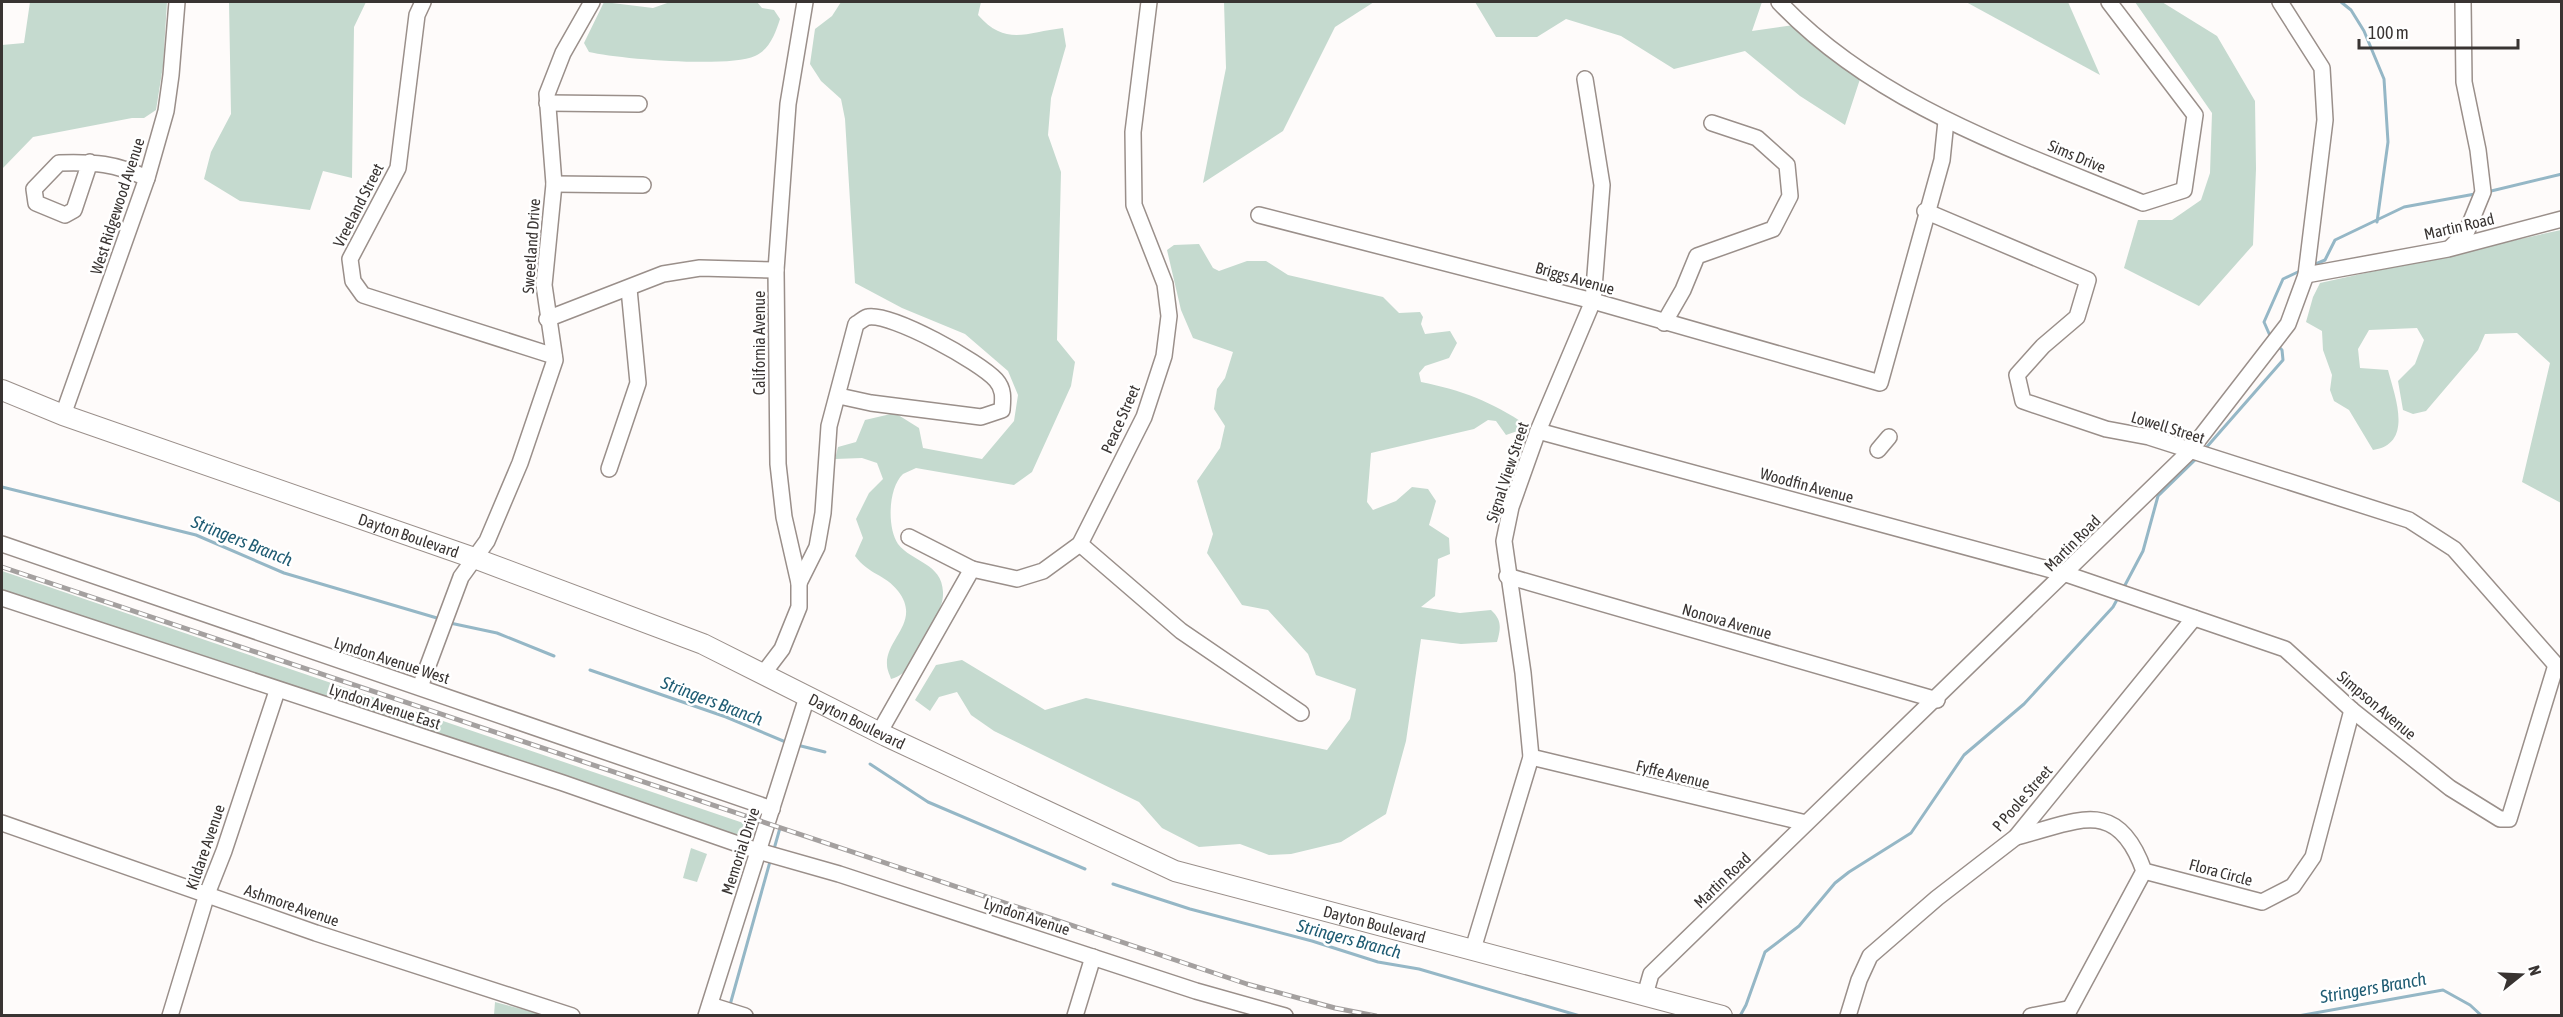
<svg xmlns="http://www.w3.org/2000/svg" width="2563" height="1017" font-family="'Asap Condensed',sans-serif">
<style>
.green{fill:#c5dacf}
.lines{fill:none;stroke-linecap:round;stroke-linejoin:round}
.stream{stroke:#95b7c6;stroke-width:3}
.minor-casing{stroke:#9a8f8a;stroke-width:18}
.major-casing{stroke:#9a8f8a;stroke-width:22}
.minor{stroke:#fff;stroke-width:15}
.major{stroke:#fff;stroke-width:20}
.rail-casing{stroke:#a4a09f;stroke-width:5}
.rail{stroke:#fff;stroke-width:3;stroke-dasharray:9;stroke-linecap:butt}
.labels{text-anchor:middle;stroke-width:5;stroke-linejoin:round;paint-order:stroke}
.street-label{font-size:16px;fill:#393432;stroke:#fff}
.water-label{font-size:18px;font-style:italic;fill:#1f5c73;stroke:#fff}
</style>
<rect width="100%" height="100%" fill="#fefbfa"/>
<!-- green -->
<g class="green">
<path d="M30 2H167L163 66 156 110 144 118H132L33 137 2 169V45L24 43Z"/>
<path d="M229 2H366L354 27 352 178 323 171 310 210 240 201 204 179 211 152 231 114Z"/>
<path d="M604 2 653 8 670 2H757L762 8 774 10 780 19C775 34 770 49 755 56 729 68 618 59 589 52L584 43Z"/>
<path d="M841 2H981L978 15C1006 47 1027 32 1063 28L1066 46 1051 98 1048 135 1061 172 1057 340 1075 362 1071 386 1032 472 1014 485 916 468C912 470 907 472 903 474 888 488 887 528 898 544 912 562 942 563 943 592 944 609 929 626 921 642 914 656 909 675 891 679 890 675 887 670 887 665 885 639 922 622 898 591 885 574 869 575 855 556L863 538 856 519 869 493 883 479 877 463 862 458 835 459 838 447 856 442 865 420 895 413 919 428 923 448 982 459 1014 421 1018 395 1008 371 965 334 902 308 855 283 845 119 841 99 821 81 810 64 815 29 832 16Z"/>
<path d="M1224 2H1374L1335 27 1283 131 1203 183 1226 68Z"/>
<path d="M1475 2H1762L1752 31 1801 24 1862 73 1845 125 1800 96 1745 51 1674 69 1621 36 1566 19 1537 37H1496Z"/>
<path d="M1966 2H2068L2100 75Z"/>
<path d="M2135 2H2162L2217 36 2255 101 2256 169 2253 245 2199 306 2124 268 2138 220H2172L2201 200 2210 173 2212 113Z"/>
<path d="M2561 230V503L2522 482 2550 363 2517 333 2485 334 2478 350 2426 411 2413 414 2403 410 2398 381 2415 364 2424 340 2417 328 2369 330 2358 349 2360 368 2388 370C2395 397 2414 444 2373 450L2349 410 2334 401 2330 390 2332 375 2323 350 2322 331 2306 322 2313 297 2320 283Z"/>
<path d="M1199 244 1213 268 1219 271 1247 261H1266L1288 275 1383 297 1399 313 1420 312 1423 317 1421 324 1425 334 1450 331 1457 343 1449 358 1425 366 1419 373 1421 382C1462 390 1495 403 1529 427L1506 435 1496 421 1488 420 1474 429 1371 453 1367 502 1373 510 1396 501 1412 487 1428 489 1436 501 1429 525 1449 538 1450 554 1438 559 1435 596 1421 607 1460 613 1491 610C1502 620 1501 628 1497 642L1461 644 1421 639 1406 741 1386 814 1341 842 1291 854 1269 855 1240 844 1199 847 1162 828 1139 802 994 731 971 715 957 692 939 697 930 711 915 700 936 665 962 660 1045 710 1086 698 1327 750 1350 719 1356 689 1316 675 1308 654 1268 610 1242 605 1207 553 1213 534 1197 481 1220 448 1225 426 1214 409 1217 389 1225 378 1233 352 1193 338 1181 310 1167 250 1174 245Z"/>
<path d="M2 571 755 827 752 841 2 590Z"/>
<path d="M691 848 707 854 697 882 683 878Z"/>
<path d="M495 1002 545 1015H494Z"/>
</g>
<g class="lines">
<!-- stream -->
<g class="stream">
<path d="M2341 2 2351 10 2364 31 2384 79 2388 142 2377 222"/>
<path d="M2487 192 2562 174"/>
<path d="M2311 266 2325 260 2335 240 2404 207 2475 194"/>
<path d="M2271 338 2264 322 2283 279 2300 271"/>
<path d="M2205 449 2283 360 2282 350 2277 345"/>
<path d="M2 487 196 535 284 573 437 618"/>
<path d="M2124 587 2143 551 2158 496 2197 458"/>
<path d="M450 623 497 633 554 656"/>
<path d="M590 670 726 717 788 743"/>
<path d="M797 745 825 752"/>
<path d="M870 764 928 802 1085 869"/>
<path d="M774 849 780 828"/>
<path d="M1113 884 1190 909 1312 941 1378 962 1419 969 1580 1016"/>
<path d="M730 1005 771 858"/>
<path d="M1740 1016 1746 1005 1765 952 1799 926 1835 883 1849 872 1911 833 1964 755 2024 704 2113 607 2119 596"/>
<path d="M2298 1016 2443 990 2470 1005 2482 1016"/>
</g>
<!-- minor casing -->
<g class="minor-casing">
<g id="minor">
<path d="M423 2 417 15 398 168 350 259 353 281 363 295 554 356"/>
<path d="M1779 2C1877 105 2015 150 2143 203L2184 190 2195 115 2109 2"/>
<path d="M547 103 639 104"/>
<path d="M90 162 74 210 65 215 36 203 34 189 59 163C96 162 113 163 147 178"/>
<path d="M554 184 643 185"/>
<path d="M1925 211 2088 280 2077 317 2043 346 2017 375 2023 401 2106 429 2149 437 2409 520 2454 549 2556 665 2562 667"/>
<path d="M1259 215 1593 301 1880 383 1942 160 1946 121"/>
<path d="M2451 247 2467 231 2483 192 2478 150 2464 82 2463 2"/>
<path d="M2306 275 2448 249 2562 219"/>
<path d="M547 319 663 274 700 268 776 270"/>
<path d="M1664 323 1683 290 1697 256 1773 229 1790 196 1787 165 1757 138 1712 123"/>
<path d="M63 415 147 178 166 111 171 75 177 2"/>
<path d="M1538 431 2066 574 2285 649 2352 710 2450 788 2500 819H2509L2556 665"/>
<path d="M1878 450 1889 437"/>
<path d="M609 469 638 383 629 289"/>
<path d="M909 537 972 569"/>
<path d="M2 544 772 809"/>
<path d="M1080 544 1181 631 1301 713"/>
<path d="M1507 576 1937 700"/>
<path d="M799 583 817 547 823 513 829 426 856 324C860 322 865 317 868 317 892 313 980 362 996 380 1004 389 1003 398 1002 410L981 417 871 403 839 396"/>
<path d="M2 598 563 783 758 851 839 874 1196 991 1285 1016"/>
<path d="M763 674 782 649 799 607V583L784 517 778 464 776 270 788 104 805 2"/>
<path d="M420 687 461 577 487 541 520 463 555 360 544 285 554 184 547 94 563 53 592 2"/>
<path d="M879 733 972 569 1017 579 1043 571 1080 544 1144 417 1164 356 1169 316 1165 284 1134 205 1133 132 1149 2"/>
<path d="M1531 757 1806 823"/>
<path d="M2 823 316 933 572 1016"/>
<path d="M2016 837C2077 822 2117 795 2144 871L2262 902 2293 886 2313 857 2352 710"/>
<path d="M1473 949 1531 757 1523 673 1504 541 1511 507 1538 431 1593 301 1602 185 1585 79"/>
<path d="M1645 995 1651 974 2189 452 2288 324 2306 275 2325 120 2322 68 2280 2"/>
<path d="M710 1005 745 1016"/>
<path d="M170 1016 207 894 224 851 277 691"/>
<path d="M706 1016 807 697"/>
<path d="M1075 1016 1093 957"/>
<path d="M1848 1016 1859 980 1870 956 1937 898 2016 837 2194 618"/>
<path d="M2031 1016 2067 1009"/>
<path d="M2066 1016 2144 871"/>
</g>
</g>
<!-- major casing -->
<g class="major-casing">
<g id="major">
<path id="s1" d="M2 390 63 415 474 558 703 644 886 736 1175 871 1722 1016"/>
</g>
</g>
<!-- minor -->
<use href="#minor" class="minor"/>
<!-- major -->
<use href="#major" class="major"/>
<!-- rail casing -->
<g class="rail-casing">
<path id="rail" d="M2 567 1247 984 1335 1008 1376 1016"/>
</g>
<!-- rail -->
<use href="#rail" class="rail"/>
</g>
<g class="labels">
<!-- street labels -->
<g class="street-label">
<text transform="translate(2077 156) rotate(23)" y="6">Sims Drive</text>
<text transform="translate(358 205) rotate(-63)" y="6">Vreeland Street</text>
<text transform="translate(117 206) rotate(-72)" y="6">West Ridgewood Avenue</text>
<text transform="translate(2459 226) rotate(-13)" y="6">Martin Road</text>
<text transform="translate(531 246) rotate(-86)" y="6">Sweetland Drive</text>
<text transform="translate(1575 278) rotate(16)" y="6">Briggs Avenue</text>
<text transform="translate(759 343) rotate(-90)" y="6">California Avenue</text>
<text transform="translate(1120 419) rotate(-66)" y="6">Peace Street</text>
<text transform="translate(2168 427) rotate(17)" y="6">Lowell Street</text>
<text transform="translate(1507 472) rotate(-72)" y="6">Signal View Street</text>
<text transform="translate(1807 485) rotate(15)" y="6">Woodfin Avenue</text>
<text dy="6" stroke="none"><textPath href="#s1" startOffset="432">Dayton Boulevard</textPath></text>
<text transform="translate(2072 543) rotate(-45)" y="6">Martin Road</text>
<text transform="translate(1727 621) rotate(16)" y="6">Nonova Avenue</text>
<text transform="translate(392 660) rotate(18)" y="6">Lyndon Avenue West</text>
<text transform="translate(2377 705) rotate(40)" y="6">Simpson Avenue</text>
<text transform="translate(385 706) rotate(18)" y="6">Lyndon Avenue East</text>
<text dy="6" stroke="none"><textPath href="#s1" startOffset="918">Dayton Boulevard</textPath></text>
<text transform="translate(1673 774) rotate(14)" y="6">Fyffe Avenue</text>
<text transform="translate(2022 798) rotate(-49)" y="6">P Poole Street</text>
<text transform="translate(205 847) rotate(-71)" y="6">Kildare Avenue</text>
<text transform="translate(740 851) rotate(-72)" y="6">Memorial Drive</text>
<text transform="translate(2221 872) rotate(15)" y="6">Flora Circle</text>
<text transform="translate(1722 880) rotate(-44)" y="6">Martin Road</text>
<text transform="translate(292 905) rotate(19)" y="6">Ashmore Avenue</text>
<text transform="translate(1027 916) rotate(18)" y="6">Lyndon Avenue</text>
<text dy="6" stroke="none"><textPath href="#s1" startOffset="1476">Dayton Boulevard</textPath></text>
</g>
<!-- water labels -->
<g class="water-label">
<text transform="translate(242 541) rotate(22)" y="6">Stringers Branch</text>
<text transform="translate(712 701) rotate(21)" y="6">Stringers Branch</text>
<text transform="translate(1349 939) rotate(15)" y="6">Stringers Branch</text>
<text transform="translate(2373 988) rotate(-10)" y="6">Stringers Branch</text>
</g>
</g>
<!-- border -->
<rect width="2563" height="1017" fill="none" stroke="#393432" stroke-width="6"/>
<!-- north arrow -->
<g transform="translate(2521 975) rotate(72)" stroke="#ffffff" stroke-width="4.5" paint-order="stroke">
<path d="M0-4.5L10 22L0 15L-10 22Z" fill="#393432"/>
<text y="-9" font-size="16" font-weight="bold" text-anchor="middle" fill="#393432">N</text>
</g>
<!-- scale -->
<path d="M2359 39v9h159v-9" fill="none" stroke="#393432" stroke-width="3"/>
<text x="2368" y="39" font-size="18" fill="#393432" stroke="#ffffff" stroke-width="4.5" paint-order="stroke">100 m</text>
</svg>
